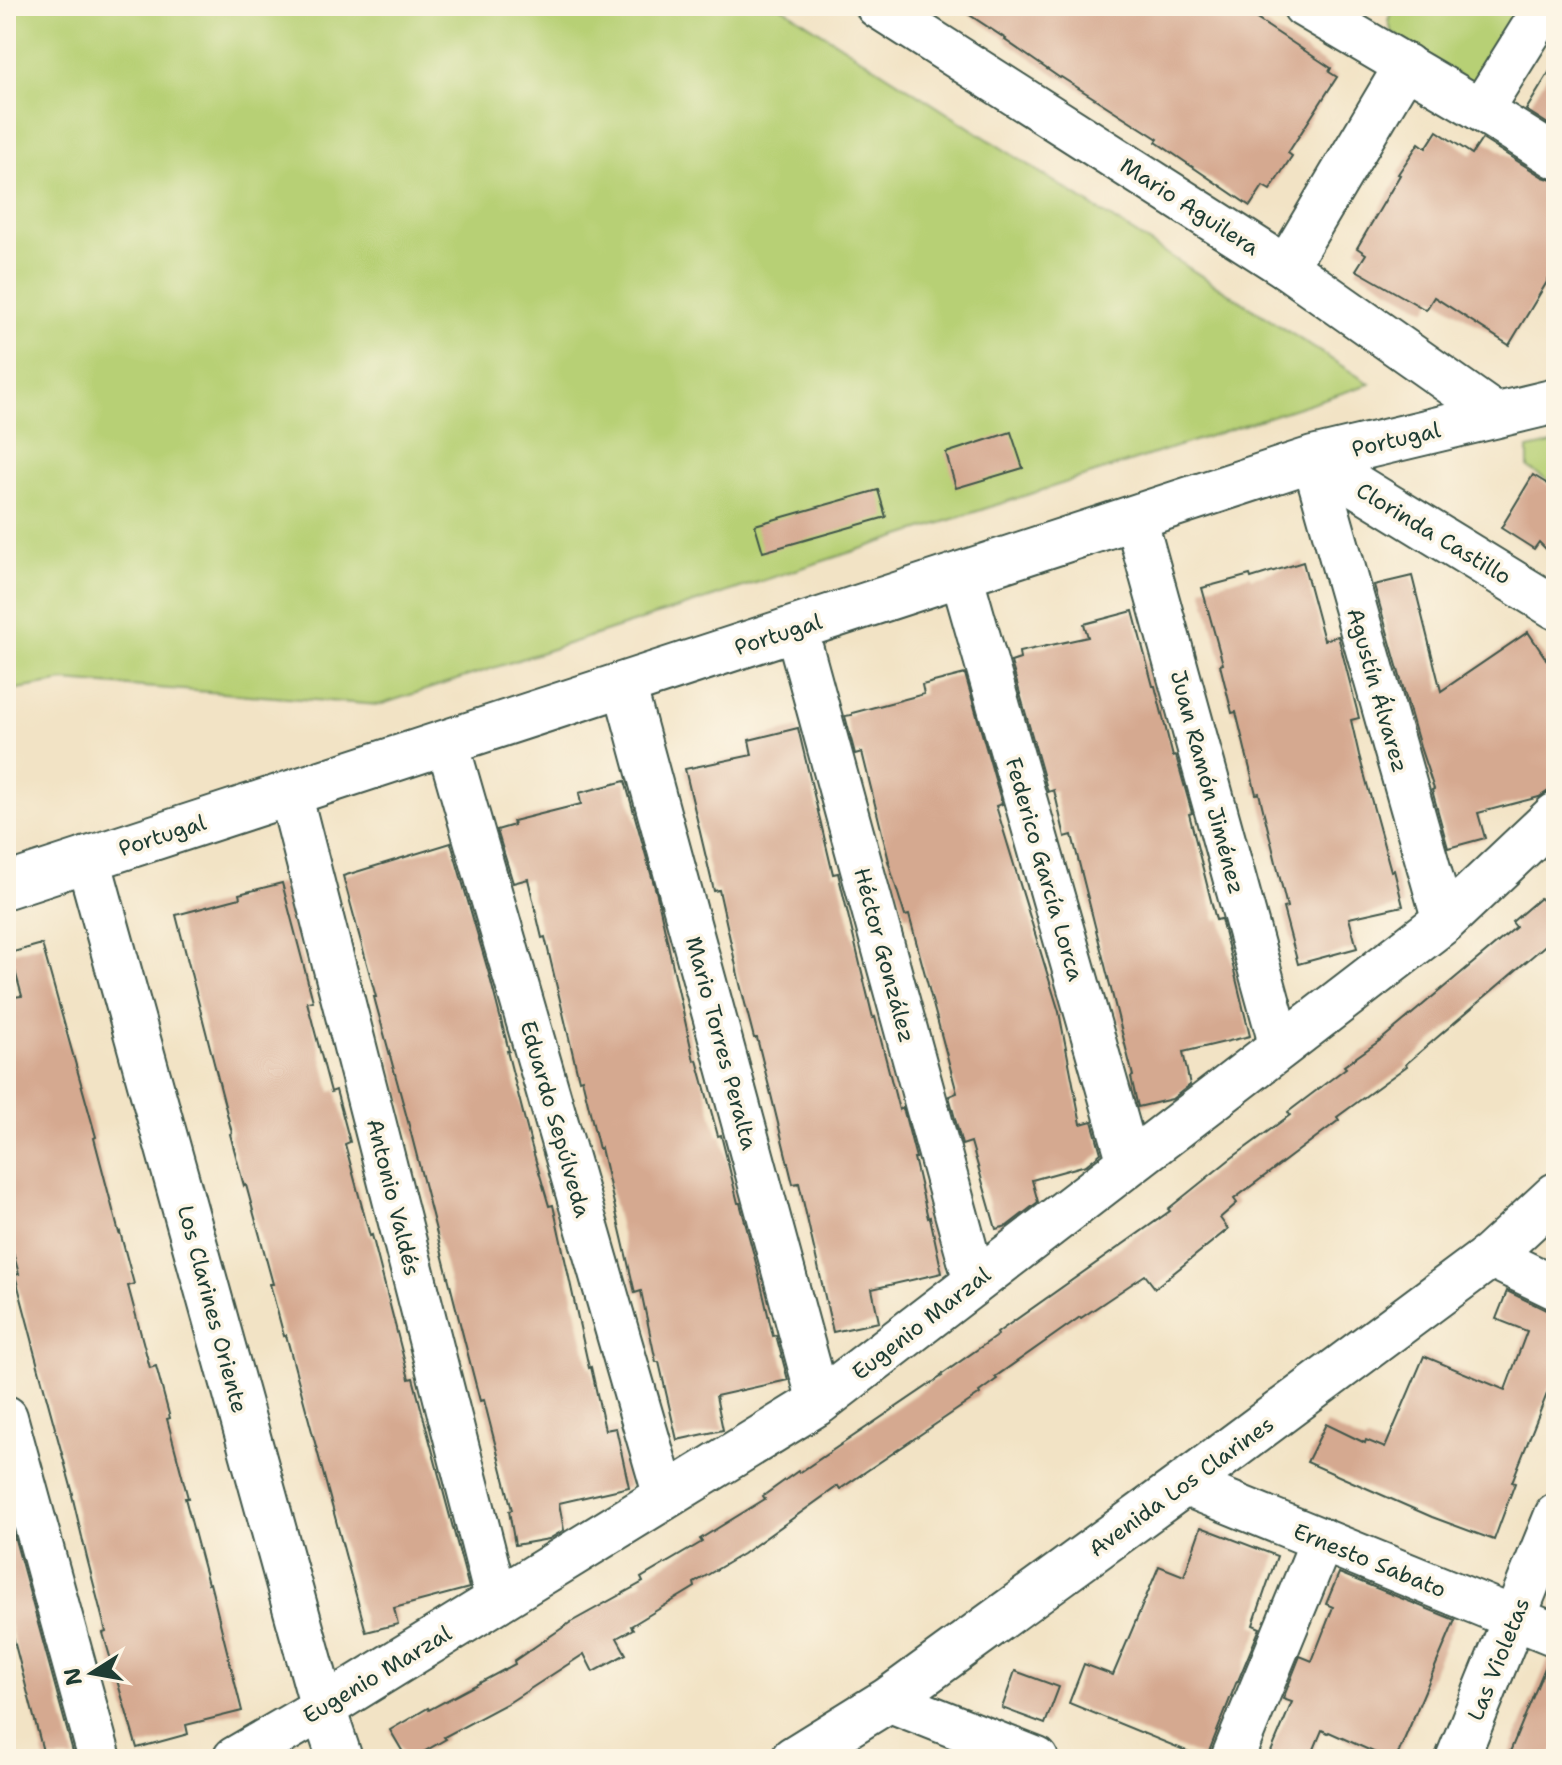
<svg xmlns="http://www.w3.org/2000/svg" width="1562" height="1765" font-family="'Shantell Sans',sans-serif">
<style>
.green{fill:#b7d075;stroke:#6b8654;stroke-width:2}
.building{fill:#d5a990}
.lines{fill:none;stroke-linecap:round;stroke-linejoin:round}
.minor-casing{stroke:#3f564a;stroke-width:46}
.tertiary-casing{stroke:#3f564a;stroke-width:48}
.secondary-casing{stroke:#3f564a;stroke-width:48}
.minor{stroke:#fff;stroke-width:42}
.tertiary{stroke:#fff;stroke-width:44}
.secondary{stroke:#fff;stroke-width:44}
.labels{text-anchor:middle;stroke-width:7;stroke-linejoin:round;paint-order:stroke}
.street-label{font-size:22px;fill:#1f3d34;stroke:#fcf5e5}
</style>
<rect width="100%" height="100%" fill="#fcf5e5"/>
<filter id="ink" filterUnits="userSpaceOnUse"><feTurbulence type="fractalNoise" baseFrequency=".0125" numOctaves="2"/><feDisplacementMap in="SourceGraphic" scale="16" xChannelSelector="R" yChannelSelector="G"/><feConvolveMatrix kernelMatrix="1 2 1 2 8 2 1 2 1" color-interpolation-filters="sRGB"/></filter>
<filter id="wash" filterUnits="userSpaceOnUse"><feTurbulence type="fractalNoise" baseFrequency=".006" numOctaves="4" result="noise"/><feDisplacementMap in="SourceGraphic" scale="32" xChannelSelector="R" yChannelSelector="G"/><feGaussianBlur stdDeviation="1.8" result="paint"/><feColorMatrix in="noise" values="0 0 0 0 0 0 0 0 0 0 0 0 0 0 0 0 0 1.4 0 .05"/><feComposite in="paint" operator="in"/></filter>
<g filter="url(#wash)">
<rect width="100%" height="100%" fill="#f2e3c5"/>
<!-- green -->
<g class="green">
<path d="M6 6H780L1370 384 379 705 64 681 6 691Z"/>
<path d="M1396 6H1530L1483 81 1470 83 1392 32 1388 20Z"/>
<path d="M1556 443V485L1528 468V449Z"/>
</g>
<g id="blocks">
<!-- building -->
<g class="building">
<path d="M956 6H1237L1331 68 1329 72 1337 77 1288 153 1292 156 1270 190 1263 186 1250 206 1156 142 1158 139 1061 77 1060 78 1005 40 1006 39Z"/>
<path d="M1556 61V129L1526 110Z"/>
<path d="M1437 131 1472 154 1482 139 1543 177 1556 181V267L1509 345 1434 297 1426 310 1356 270 1366 254 1357 248 1400 175 1398 174 1419 143 1426 148Z"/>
<path d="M1011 432 1023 468 956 488 946 453Z"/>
<path d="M1533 475 1556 489V559L1539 542 1534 549 1501 528Z"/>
<path d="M878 490 886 517 763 552 755 525Z"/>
<path d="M1303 562 1324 640 1338 636 1359 718 1351 720 1359 755 1391 871 1394 870 1403 906 1349 918 1357 948 1298 964 1283 908 1287 907 1259 793 1256 794 1236 712 1232 713 1220 665 1223 664 1202 588 1250 575 1251 578Z"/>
<path d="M1412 576 1441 691 1528 632 1556 674V786L1539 797 1478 813 1485 838 1448 848 1432 790 1434 789 1420 747 1374 585Z"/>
<path d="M1133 611 1153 686H1155L1173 757 1176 756 1192 813 1189 814 1216 920 1221 919 1230 954 1250 1036 1183 1052 1190 1085 1172 1099 1138 1107 1131 1077 1133 1076 1072 835 1065 837 1054 790 1048 792 1011 662 1020 659 1019 652 1088 637 1084 624Z"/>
<path d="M965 674 1002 804 996 806 1059 1012 1081 1124 1092 1121 1101 1153 1086 1165 1032 1180 1038 1202 1007 1226 996 1229 971 1142 962 1145 949 1096 957 1093 909 915 905 916 888 861H889L862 752 855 754 845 716 852 715V713L924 694 922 685Z"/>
<path d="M798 728 833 874 838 873 873 1018 875 1017 899 1110 903 1108 916 1158H914L928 1218 930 1217 942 1273 872 1289 879 1322 833 1332 799 1183 793 1184 757 1038H754L740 984 719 890 714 891 685 769 752 755 749 740Z"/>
<path d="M625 781 657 895 694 1061 697 1060 718 1136 721 1135 738 1203H740L756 1263 773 1336 776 1335 788 1380 716 1396 723 1430 677 1440 659 1362H656L641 1291 635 1293 601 1148 599 1149 582 1079 579 1080 545 937 542 938 528 879 513 883 497 830 514 825 513 821 581 804 579 793Z"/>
<path d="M451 843 489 974 509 1051H507L531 1144 549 1206 553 1205 589 1368 591 1367 605 1430 616 1428 629 1487 559 1503 564 1530 549 1539 515 1545 509 1511 512 1510 484 1400 480 1401 406 1114 374 997H376L343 876Z"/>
<path d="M282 883 313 1001 307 1002 331 1092 336 1090 350 1142 345 1144 370 1236 372 1235 409 1379 413 1378 469 1588 394 1608 398 1624 366 1632 286 1335 284 1336 270 1284H273L246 1185 244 1186 230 1134 232 1133 176 915 240 898 239 894Z"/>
<path d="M1540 898 1556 918V936L1406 1064 1407 1066 1337 1117 1339 1120 1234 1199 1237 1203 1220 1218 1228 1229 1155 1288 1145 1275 1081 1318 1080 1317 995 1377 997 1379 979 1392 980 1394 840 1489 838 1486 743 1554 694 1583 695 1587 631 1626 633 1629 617 1638 626 1654 593 1672 584 1654 510 1702 444 1737 446 1739 411 1759H407L390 1730 428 1708 429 1710 515 1664 514 1661 571 1622 643 1582 641 1578 702 1542 700 1539 765 1499 763 1496 798 1471 799 1473 942 1376 941 1375 998 1335 997 1333 1170 1211 1168 1209 1229 1160 1290 1115 1288 1112 1346 1068 1344 1066 1382 1039 1516 927 1512 922Z"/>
<path d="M42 944 96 1137 94 1138 119 1233 120 1232 134 1284 128 1286 150 1368 156 1366 170 1418 167 1419 188 1498H185L208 1584 210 1583 242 1711 186 1725 188 1734 137 1748 103 1633 106 1632 87 1558 72 1495 73 1494 32 1344 33 1343 15 1275 19 1274 6 1227V998L22 996 10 953Z"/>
<path d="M1507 1291 1546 1310 1556 1312V1371L1512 1482 1515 1483 1494 1540 1432 1517 1307 1462 1326 1424 1365 1443 1366 1440 1385 1448 1424 1356 1505 1390 1527 1331 1496 1319Z"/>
<path d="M10 1521 75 1759H45L6 1610V1522Z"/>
<path d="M1201 1527 1277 1556 1253 1625 1260 1628 1238 1681H1237L1206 1759 1069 1703 1084 1664 1113 1675 1159 1566 1184 1576Z"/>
<path d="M1339 1573 1455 1620 1396 1759H1389L1329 1732 1328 1733 1322 1730 1310 1759H1268L1292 1702 1283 1699 1300 1656 1312 1661 1333 1607 1326 1604Z"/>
<path d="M1549 1658H1556V1744L1550 1759H1507Z"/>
<path d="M1015 1671 1059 1687 1045 1724 1002 1708Z"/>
</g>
</g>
</g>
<g filter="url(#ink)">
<use href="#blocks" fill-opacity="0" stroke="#3f564a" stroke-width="2"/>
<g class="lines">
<!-- minor casing -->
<g class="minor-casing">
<g id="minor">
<path d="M877 6 1286 267 1496 415"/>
<path d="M1304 6 1481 110 1556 157"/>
<path d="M1481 110 1546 6"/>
<path d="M1286 267 1406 65"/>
<path d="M1313 459 1444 921"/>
<path d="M1313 459 1556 608"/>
<path d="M1135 517 1281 1047"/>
<path d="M961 574 1129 1163"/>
<path d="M796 628 975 1282"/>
<path d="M624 684 819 1402"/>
<path d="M447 742 665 1497"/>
<path d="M290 793 497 1601"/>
<path d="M1490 1256 1556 1288"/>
<path d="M6 1417 100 1759"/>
<path d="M1184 1484 1556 1635"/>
<path d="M888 1700 1037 1759"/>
<path d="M1232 1759 1322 1540"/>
<path d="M1457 1759 1556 1515"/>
</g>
</g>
<!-- tertiary casing -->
<g class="tertiary-casing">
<path id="tertiary" d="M88 859 323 1708 340 1759"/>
</g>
<!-- secondary casing -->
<g class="secondary-casing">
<g id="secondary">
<path d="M6 886 1313 459 1556 401"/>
<path d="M235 1759 323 1708 819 1402 1444 921 1556 815"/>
<path d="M793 1759 888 1700 1184 1484 1490 1256 1556 1195"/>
</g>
</g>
<!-- minor -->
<use href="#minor" class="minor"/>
<!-- tertiary -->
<use href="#tertiary" class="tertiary"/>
<!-- secondary -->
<use href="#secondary" class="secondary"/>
</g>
</g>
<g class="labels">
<!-- street labels -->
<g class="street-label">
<text transform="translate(1190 206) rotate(33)" y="8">Mario Aguilera</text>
<text transform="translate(1396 439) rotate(-13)" y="8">Portugal</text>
<text transform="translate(1434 533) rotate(31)" y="8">Clorinda Castillo</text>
<text transform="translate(778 634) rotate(-18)" y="8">Portugal</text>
<text transform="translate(1378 690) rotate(74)" y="8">Agustín Álvarez</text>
<text transform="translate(1208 782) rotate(75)" y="8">Juan Ramón Jiménez</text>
<text transform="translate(162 835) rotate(-18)" y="8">Portugal</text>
<text transform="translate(1045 869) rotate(74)" y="8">Federico García Lorca</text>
<text transform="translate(885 955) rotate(75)" y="8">Héctor González</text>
<text transform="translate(722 1043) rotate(75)" y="8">Mario Torres Peralta</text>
<text transform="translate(556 1119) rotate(74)" y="8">Eduardo Sepúlveda</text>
<text transform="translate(394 1197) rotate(76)" y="8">Antonio Valdés</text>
<text transform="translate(213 1309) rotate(75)" y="8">Los Clarines Oriente</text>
<text transform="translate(921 1323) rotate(-38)" y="8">Eugenio Marzal</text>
<text transform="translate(1181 1486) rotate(-36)" y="8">Avenida Los Clarines</text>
<text transform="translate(1370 1560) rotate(22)" y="8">Ernesto Sabato</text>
<text transform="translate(1498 1659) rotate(-68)" y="8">Las Violetas</text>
<text transform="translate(377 1674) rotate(-31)" y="8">Eugenio Marzal</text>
</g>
</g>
<!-- margin -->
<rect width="1562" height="1765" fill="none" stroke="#fcf5e5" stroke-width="32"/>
<!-- north arrow -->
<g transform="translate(92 1673) rotate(259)" stroke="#fcf5e5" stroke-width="6" paint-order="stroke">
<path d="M0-6L14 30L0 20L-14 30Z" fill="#1f3d34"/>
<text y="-12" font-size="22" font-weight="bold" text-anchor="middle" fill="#1f3d34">N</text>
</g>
</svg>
